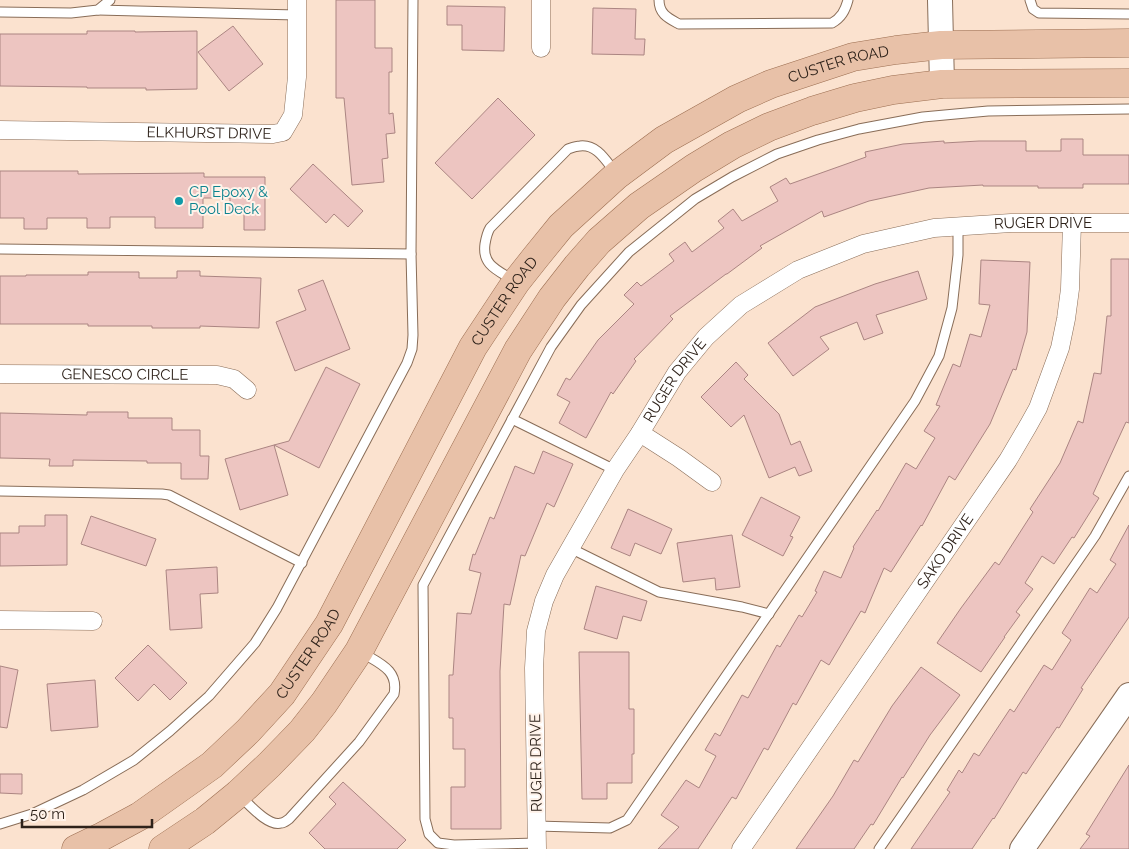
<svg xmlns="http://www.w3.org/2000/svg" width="1129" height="849" font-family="Raleway,sans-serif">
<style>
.building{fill:#edc5c1;stroke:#ab8582}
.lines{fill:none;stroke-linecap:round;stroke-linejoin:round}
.lane-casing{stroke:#896d58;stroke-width:11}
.street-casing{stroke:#896d58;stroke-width:19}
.secondary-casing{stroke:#896d58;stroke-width:26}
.primary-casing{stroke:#9c6e51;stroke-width:29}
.lane{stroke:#fff;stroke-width:9}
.street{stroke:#fff;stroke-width:18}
.secondary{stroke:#fff;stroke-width:24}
.primary{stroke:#e8c1a8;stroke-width:28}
.culture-dot{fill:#0f9aa8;stroke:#fff2e9;stroke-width:2}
.labels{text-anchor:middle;stroke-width:4;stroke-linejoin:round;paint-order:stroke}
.street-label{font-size:15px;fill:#2e221a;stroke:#fff2e9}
.culture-label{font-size:15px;fill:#0d838f;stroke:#fff2e9;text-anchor:start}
</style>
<rect width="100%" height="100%" fill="#fbe2cf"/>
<!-- building -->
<g class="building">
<path d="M336 0H375V48H392V72H389V114L393 113 395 133 386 134 388 158 382 159 384 182 352 185 344 98H336Z"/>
<path d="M447 6 505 7 504 51 462 50V25H447Z"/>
<path d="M593 8 636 9 635 39H645L644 55 592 54Z"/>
<path d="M233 26 263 64 229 91 198 52Z"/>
<path d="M87 31H135V32L197 31V89L146 90V88H87V87L0 86V34H87Z"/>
<path d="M498 98 535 135 472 199 435 163Z"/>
<path d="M1061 139H1083V155H1129V184H1083V188H1038V186H983V185L929 188 869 201 824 217 822 211 760 246 762 248 727 274H726L670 316 673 319 634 359 636 361 613 394 611 392 586 438 559 423 570 402 557 395 566 378 570 380 598 340 634 304 624 295 637 282 641 286 674 261 669 254 685 242 692 252 724 228 718 221 733 209 742 221 778 201 770 187 786 178 790 184 866 157 865 152 903 144 944 141V143L979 141H1026V151H1061Z"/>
<path d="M313 164 363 211 348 227 334 214 326 223 290 189Z"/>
<path d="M0 171H78V174L204 173V177H265V230H244V211H230V198H203V228H155V217H110V228H87V218H47V229H24V218H0Z"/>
<path d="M1111 259H1129V423L1126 422 1093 494 1099 498 1074 538 1072 537 1054 564 1042 556 1025 583 1033 589 1016 612 1020 615 1004 637H1005L981 672 937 643 961 608 995 562 999 565 1033 512 1030 509 1060 463 1078 421 1083 423 1094 373 1101 374 1107 316H1111Z"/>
<path d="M981 260 1030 262 1027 332 1016 370 1013 369 990 424 955 480 949 476 922 526 921 525 891 572 884 568 865 613 861 611 829 665 821 660 796 705 793 703 768 750 764 748 736 799 732 797 698 849H658L679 827 661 815 686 780 699 788 716 756 705 750 715 733 720 736 742 695 748 698 777 645 780 647 799 615 802 617 817 592 815 591 824 571 841 578 854 548 853 547 877 510 878 511 906 463 916 469 935 438 924 431 940 406 936 405 953 364 960 367 970 334 981 337 990 305 979 304Z"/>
<path d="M177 271H200V276L261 278 259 328 200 326V328H152V326H88V324H0V276H26V275H88V272H139V278H177Z"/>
<path d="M918 271 927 299 876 315 883 333 864 340 857 322 820 337 829 349 793 376 768 343 815 307 875 284Z"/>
<path d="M323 280 350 349 295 371 276 322 306 310 298 290Z"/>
<path d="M736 362 748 375 744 379 779 414 791 445 800 441 812 471 799 476 795 467 769 478 744 415 731 427 701 397Z"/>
<path d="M326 367 360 384 319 468 274 445 289 441Z"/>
<path d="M87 412H128V418H172V430H200V456H209L208 479H181V463H147V461L73 460V466H49L50 459 0 458V413L87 415Z"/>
<path d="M274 445 288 495 240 510 225 459Z"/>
<path d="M543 451 573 464 554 507 547 503 525 556 521 555 510 605 504 604 500 671 501 829H451V787H465V749H453V718H449V675H453L457 613 471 614 481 573 469 570 473 554 475 555 490 517 494 519 515 466 534 474Z"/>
<path d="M761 497 800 517 790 536 793 537 783 556 742 535Z"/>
<path d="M628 509 672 529 661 554 635 543 630 556 611 548Z"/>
<path d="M45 515H67V565L0 566V533H19V526H45Z"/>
<path d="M91 516 156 539 146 566 81 544Z"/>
<path d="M1129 525V617L1081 688 1083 689 1059 728 1057 727 1026 774 1023 772 994 819 993 818 972 849H911L950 792 947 790 959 770 962 773 974 753 979 756 1010 709 1014 712 1044 665 1052 670 1071 640 1062 633 1090 588 1097 593 1116 564 1110 560Z"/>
<path d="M732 535 740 587 716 590 715 578 683 582 677 543Z"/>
<path d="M217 567 218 593 200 594 202 628 170 630 166 570Z"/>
<path d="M596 586 647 601 641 621 623 616 617 639 584 629Z"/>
<path d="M148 645 187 683 170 700 154 684 138 701 115 678Z"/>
<path d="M579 652H629V709H634V754H632V783H607V799H582Z"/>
<path d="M0 666 18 670 7 728 0 727Z"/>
<path d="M921 667 960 695 930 735 903 778 902 777 873 825 871 824 854 849H796L833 796 854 760 858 762 892 706Z"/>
<path d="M95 680 98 727 51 731 47 684Z"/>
<path d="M1129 765V849H1080L1090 836 1086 834Z"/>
<path d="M0 774H22V794L0 793Z"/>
<path d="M343 782 406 840 397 849H325L309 833 336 804 329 797Z"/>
</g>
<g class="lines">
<!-- lane casing -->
<g class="lane-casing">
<g id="lane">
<path d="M659 0C659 14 668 18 679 24L832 23C841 18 845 11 848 0"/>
<path d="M1030 0 1033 9 1039 13 1129 14"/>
<path d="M98 10 297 15"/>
<path d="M0 12 71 13 98 10 110 0"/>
<path d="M0 249 411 254 413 0"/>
<path d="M513 280C497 270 482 265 485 244 486 238 487 233 490 228L568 149C571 148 576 146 580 146 597 144 606 161 615 172"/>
<path d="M512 419 615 470"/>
<path d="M0 491 162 494 169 495 302 563"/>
<path d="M570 548 659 592 742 607 769 614"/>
<path d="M240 796C249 804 268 827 281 823 284 823 286 821 289 819L359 742 394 694C399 669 378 663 361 652"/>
<path d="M0 824 32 814 83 790 134 760 170 731 209 696 255 643 277 608 407 363 412 349 413 335 411 254"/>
<path d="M536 826 610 828 627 820 915 401 939 356 952 308 958 255V226"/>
<path d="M537 843 454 845 438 843 429 834 425 819 423 585 551 347 581 305 629 252 695 199 732 177 777 154 818 140 859 129 923 117 988 111 1129 109"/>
<path d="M879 849 1095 536 1129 476"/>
</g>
</g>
<!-- street casing -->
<g class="street-casing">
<g id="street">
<path d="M541 48V0"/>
<path id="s1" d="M0 130 273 134 283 132 293 115 297 77V0"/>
<path id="s2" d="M0 374 217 375 234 379 247 390"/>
<path d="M640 433 679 458 712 482"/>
<path d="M0 620 93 621"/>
<path id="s3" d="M537 849 534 668 536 631 544 601 555 575 615 470 640 433 677 372 706 337 741 305 798 270 863 244 934 228 1011 223H1129"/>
<path id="s4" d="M741 849 1008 460 1028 426 1038 408 1060 348 1066 319 1070 289 1072 223"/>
</g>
</g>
<!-- secondary casing -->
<g class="secondary-casing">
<g id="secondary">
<path d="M940 0 942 84"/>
<path d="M1022 849 1129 695"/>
</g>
</g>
<!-- primary casing -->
<g class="primary-casing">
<g id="primary">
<path id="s5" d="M76 849 103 836 140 816 212 765 248 731 282 694 329 624 473 347 516 282 535 258 561 226 617 175 664 140 737 99 771 84 853 57 896 50 941 45 1129 43"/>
<path d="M163 849 205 821 238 794 269 765 302 731 324 703 359 651 518 350 552 298 577 266 599 241 639 206 694 168 732 145 769 127 812 111 855 98 893 90 942 84 1129 83"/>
</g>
</g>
<!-- lane -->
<use href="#lane" class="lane"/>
<!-- street -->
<use href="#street" class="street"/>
<!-- secondary -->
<use href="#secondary" class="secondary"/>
<!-- primary -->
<use href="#primary" class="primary"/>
</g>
<!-- markers -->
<circle class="culture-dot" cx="179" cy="201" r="5"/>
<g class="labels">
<!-- street labels -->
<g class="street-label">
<text dy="5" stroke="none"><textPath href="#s5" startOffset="1132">CUSTER ROAD</textPath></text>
<text dy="5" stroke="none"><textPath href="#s1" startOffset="209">ELKHURST DRIVE</textPath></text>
<text dy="5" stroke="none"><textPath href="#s3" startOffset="926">RUGER DRIVE</textPath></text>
<text dy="5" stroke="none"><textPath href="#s5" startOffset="712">CUSTER ROAD</textPath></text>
<text dy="5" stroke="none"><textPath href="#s2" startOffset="125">GENESCO CIRCLE</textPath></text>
<text dy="5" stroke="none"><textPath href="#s3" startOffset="506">RUGER DRIVE</textPath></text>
<text dy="5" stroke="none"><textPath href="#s4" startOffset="361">SAKO DRIVE</textPath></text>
<text dy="5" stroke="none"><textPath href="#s5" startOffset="308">CUSTER ROAD</textPath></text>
<text transform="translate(536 763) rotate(-91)" y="5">RUGER DRIVE</text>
</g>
<!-- culture labels -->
<g class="culture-label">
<text x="189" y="197">CP Epoxy &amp;<tspan x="189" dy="17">Pool Deck</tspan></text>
</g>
</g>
<!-- scale -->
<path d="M22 819v8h130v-8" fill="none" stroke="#2e221a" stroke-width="2.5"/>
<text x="30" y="819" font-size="15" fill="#2e221a" stroke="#fff2e9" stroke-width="4" paint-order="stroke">50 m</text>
</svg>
